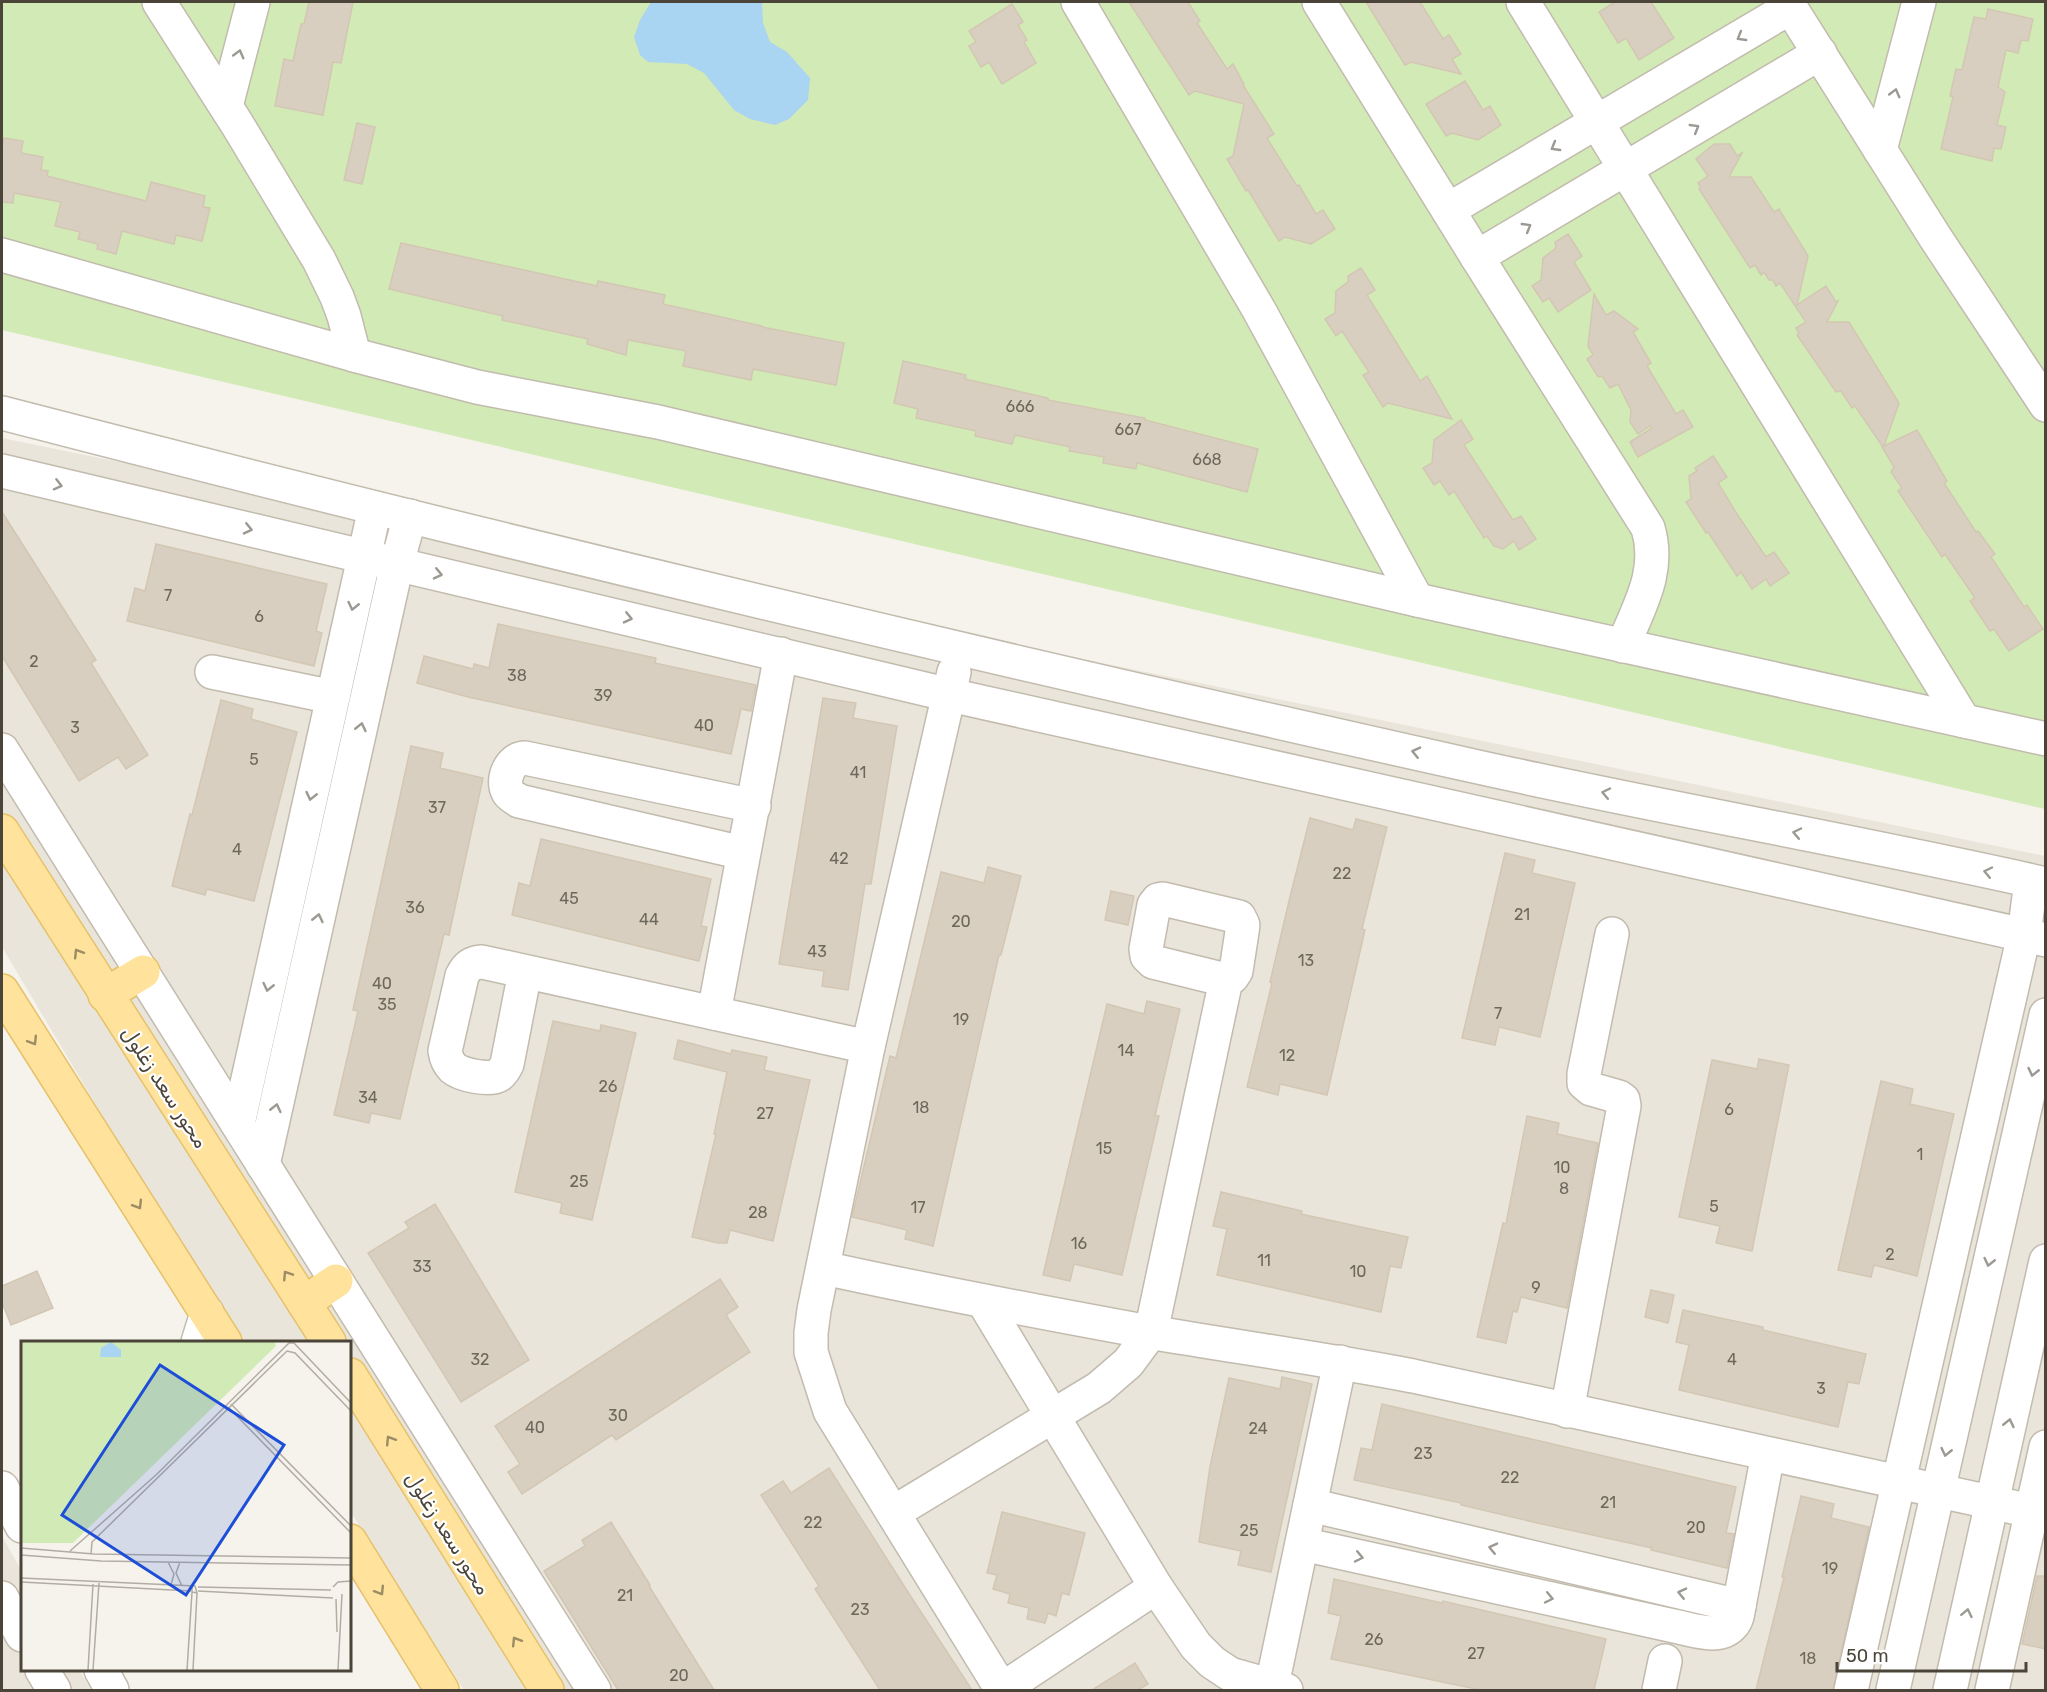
<svg xmlns="http://www.w3.org/2000/svg" width="2047" height="1692" font-family="Rubik,Cairo,sans-serif">
<style>
.residential{fill:#eae5da}
.green{fill:#d2eab5}
.water{fill:#a9d4f2}
.building{fill:#d8cfc1;stroke:#d3c7b4;stroke-width:1.5}
.lines{fill:none;stroke-linecap:round;stroke-linejoin:round}
.minor-casing{stroke:#c2bbae;stroke-width:36}
.major-casing{stroke:#e6c16a;stroke-width:36}
.minor{stroke:#fff;stroke-width:33}
.major{stroke:#ffe39c;stroke-width:33}
.oneway{stroke:#9c9892}
.oneway2{stroke:#9c8c66}
.labels{text-anchor:middle;stroke-width:4.5;stroke-linejoin:round;paint-order:stroke}
.number-label{font-size:16px;fill:#6e675b}
.street-label{font-size:20px;fill:#4b4439;stroke:#fff}
.inset-road{fill:none;stroke:#b2ada4;stroke-width:1.5}
.view{fill:#1d4ed8;fill-opacity:0.15;stroke:#1d4ed8;stroke-width:3}
.inset-edge{fill:none;stroke:#4b4439;stroke-width:3}
</style>
<rect width="100%" height="100%" fill="#f6f3ec"/>
<!-- residential -->
<g class="residential">
<path d="M2 438 2045 856V1690H464L350 1511V1342H243L162 1216 2 947Z"/>
<path d="M2 1536 22 1572V1670H79L91 1690H2Z"/>
</g>
<!-- green -->
<path class="green" d="M2 2H2045V809L2 330Z"/>
<!-- water -->
<path class="water" d="M651 2H762L763 23 770 42 787 52 810 78 808 100 789 119 775 125 750 119 734 110 704 73 687 64 648 62 640 55 634 37 640 20Z"/>
<!-- building -->
<g class="building">
<path d="M309 2H353L341 63 333 62 323 115 275 106 284 59 293 61 301 24H304Z"/>
<path d="M1129 2H1188L1200 21 1197 23 1227 69 1233 64 1244 84 1243 85 1274 134 1267 138 1297 186 1299 185 1316 214 1323 210 1335 229 1311 244 1285 237 1279 241 1248 190 1246 191 1227 159 1233 156 1244 104 1195 91 1189 95Z"/>
<path d="M1366 2H1420L1443 39 1449 35 1461 54 1452 59 1461 74 1411 62 1405 65Z"/>
<path d="M1615 2H1651L1674 38 1639 60 1626 38 1618 43 1599 12Z"/>
<path d="M1012 4 1023 22 1018 25 1027 40 1024 42 1036 63 1002 84 989 62 981 67 969 46 976 42 969 31Z"/>
<path d="M1988 9 2033 19 2028 41 2021 40 2018 53 2006 50 1998 87 2005 92 1997 125 2006 127 2001 149 1994 148 1992 161 1941 149 1953 97 1950 96 1956 69 1962 70 1974 17 1986 19Z"/>
<path d="M1465 81 1483 110 1490 106 1501 125 1478 140 1452 133 1446 136 1426 104Z"/>
<path d="M357 123 375 127 362 184 344 180Z"/>
<path d="M4 138 23 141 21 153 43 157 41 170 48 171 47 176 146 201 151 182 205 196 203 207 210 208 202 241 176 235 174 244 122 231 116 254 97 249 98 244 78 239 80 232 55 226 61 202 14 193 13 203 2 202V149Z"/>
<path d="M1714 144H1730L1737 156 1742 153 1729 177H1751L1774 212 1779 209 1808 256 1797 305 1826 286 1836 302 1838 301 1827 322H1849L1899 403 1884 446 1917 430 1947 481 1944 483 1976 532 1978 531 1995 554 1991 557 2024 607 2027 605 2043 629 2009 651 1994 629 1990 631 1970 601 1975 598 1945 554 1942 557 1898 491 1902 488 1891 472 1894 467 1882 447H1883L1855 406 1852 408 1841 391 1836 392 1797 335 1799 333 1796 328 1806 322 1780 283 1776 286 1773 280H1769L1764 272 1761 275 1755 265 1750 268 1699 189 1701 188 1698 183 1708 176 1696 159Z"/>
<path d="M1568 234 1582 256 1574 262 1591 290 1558 312 1549 298 1543 302 1532 286 1541 280 1543 258 1556 248 1555 242Z"/>
<path d="M401 243 597 286 598 281 665 295 663 304 762 326V327L844 343 836 385 753 369 751 380 683 366 686 351 628 340 626 355 587 344 588 339 502 320 503 316 389 289Z"/>
<path d="M1361 268 1375 290 1367 295 1420 381 1427 376 1452 419 1388 403 1383 407 1363 375 1369 372 1342 331 1336 336 1325 319 1335 313 1336 291 1348 282V276Z"/>
<path d="M1594 294 1606 315 1614 311 1638 329 1633 332 1651 363 1647 366 1676 414 1683 410 1693 427 1638 457 1630 442 1652 428 1650 426 1638 434 1630 422 1631 410 1618 384 1610 388 1602 376 1598 377 1587 359 1593 355 1588 346Z"/>
<path d="M903 361 966 375 965 379 1048 398V400L1145 418V420L1258 449 1247 492 1137 463 1136 469 1103 463 1104 457 1069 451 1070 447 1015 435 1012 444 975 436 976 431 916 418 918 409 894 403Z"/>
<path d="M1461 420 1473 439 1464 445 1513 520 1521 516 1536 539 1519 550 1514 541 1503 549 1494 546 1487 536 1484 538 1454 491 1449 495 1440 481 1434 485 1423 468 1432 463 1434 440Z"/>
<path d="M1713 456 1727 477 1718 483 1737 514 1766 557 1774 552 1789 573 1770 586 1766 579 1752 589 1741 572 1737 576 1708 532 1706 533 1686 502 1691 499 1689 476 1697 471 1695 468Z"/>
<path d="M2 512 96 660 91 663 148 755 126 769 118 757 79 781 2 656Z"/>
<path d="M156 544 327 584 316 631 322 633 314 666 127 621 135 588 145 591Z"/>
<path d="M498 624 656 658 655 663 756 685 751 711 741 709 731 754 468 697 417 683 424 656 473 669 474 664 489 668Z"/>
<path d="M823 698 856 703 853 718 897 726 871 884H865L848 990 822 986 824 971 779 964Z"/>
<path d="M221 700 253 709 251 719 297 732 254 901 207 889 205 895 172 886 190 814 192 815Z"/>
<path d="M411 746 443 753 440 768 483 778 449 935 444 934 400 1119 371 1113 369 1123 334 1115 358 1011 353 1010Z"/>
<path d="M1310 818 1353 830 1356 819 1387 827 1362 929 1365 930 1327 1095 1280 1084 1278 1095 1247 1087 1272 983 1270 982 1289 901Z"/>
<path d="M541 839 711 879 701 926 707 927 699 961 512 915 519 883 530 886Z"/>
<path d="M1505 853 1535 860 1532 873 1575 883 1540 1037 1499 1027 1495 1045 1462 1038Z"/>
<path d="M988 867 1021 876 1001 955H999L933 1246 905 1239 907 1230 852 1217 890 1056 896 1058 941 872 984 883Z"/>
<path d="M1111 891 1134 896 1128 925 1105 920Z"/>
<path d="M1147 1001 1180 1009 1155 1116H1159L1122 1275 1074 1264 1070 1281 1043 1275 1107 1004 1144 1014Z"/>
<path d="M553 1021 600 1031 601 1025 636 1033 592 1220 560 1213 562 1203 515 1192Z"/>
<path d="M678 1040 731 1054 732 1050 767 1057 764 1070 810 1080 773 1241 730 1230 727 1243H718L692 1237 716 1134H714L727 1072 674 1059Z"/>
<path d="M1759 1059 1789 1065 1752 1251 1716 1243 1720 1226 1679 1217 1712 1060 1757 1069Z"/>
<path d="M1881 1081 1913 1089 1910 1104 1954 1114 1917 1276 1874 1265 1871 1277 1838 1270Z"/>
<path d="M1527 1116 1559 1123 1557 1134 1598 1143 1567 1308 1521 1297 1517 1312 1513 1311 1506 1343 1477 1337 1503 1223 1506 1224Z"/>
<path d="M1221 1192 1302 1211 1301 1214 1408 1237 1401 1268 1390 1266 1381 1312 1217 1275 1227 1229 1213 1226Z"/>
<path d="M435 1204 529 1360 461 1402 368 1253 409 1228 405 1222Z"/>
<path d="M37 1271 53 1308 11 1325 2 1302V1286Z"/>
<path d="M720 1279 738 1307 726 1315 750 1352 616 1440 612 1435 522 1494 508 1472 520 1464 495 1426Z"/>
<path d="M1651 1290 1674 1295 1668 1323 1645 1317Z"/>
<path d="M1683 1310 1763 1327V1330L1866 1354 1859 1384 1848 1382 1838 1427 1679 1390 1689 1345 1676 1342Z"/>
<path d="M1282 1377 1312 1384 1271 1572 1238 1565 1241 1551 1199 1542 1210 1467 1229 1378 1280 1389Z"/>
<path d="M1382 1404 1736 1487 1726 1533 1734 1534 1727 1568 1651 1550 1652 1548 1533 1522 1461 1505V1503L1354 1480 1361 1448 1372 1450Z"/>
<path d="M829 1468 915 1603 972 1690H880L815 1589 819 1586 761 1495 783 1481 791 1493Z"/>
<path d="M1801 1496 1834 1504 1831 1518 1869 1527 1833 1690H1756L1784 1577H1782Z"/>
<path d="M1002 1512 1085 1533 1069 1595 1062 1593 1056 1616 1048 1613 1045 1623 1027 1619 1029 1608 1008 1603 1010 1594 993 1589 997 1575 987 1573Z"/>
<path d="M611 1522 650 1585 649 1586 714 1690H618L544 1571 585 1546 582 1540Z"/>
<path d="M2037 1576H2046V1649L2022 1644Z"/>
<path d="M1334 1579 1442 1603 1443 1601 1606 1639 1594 1690H1481L1331 1659 1341 1616 1328 1613Z"/>
<path d="M1135 1663 1148 1684 1138 1690H1092Z"/>
</g>
<g class="lines">
<!-- minor casing -->
<g class="minor-casing">
<g id="minor">
<path d="M159 2 237 124 319 260 337 297 344 316 354 355"/>
<path d="M1078 2 1259 310 1417 600"/>
<path d="M1319 2 1477 257 1648 528C1661 572 1639 606 1623 646"/>
<path d="M1523 2 1964 721"/>
<path d="M1787 2 1935 237 2046 405"/>
<path d="M226 106 253 2"/>
<path d="M1880 150 1919 2"/>
<path d="M1448 210 1791 7"/>
<path d="M2 255 354 355 477 387 658 422 1417 600 2046 739"/>
<path d="M1477 257 1820 53"/>
<path d="M2 413C491 540 984 657 1478 767 1666 809 1857 841 2046 884"/>
<path d="M2 471 950 695 2046 940"/>
<path d="M212 672 333 697"/>
<path d="M954 672 868 1047 814 1310 811 1333V1352L830 1411 1002 1690"/>
<path d="M2 750 594 1690"/>
<path d="M743 853 519 801C515 798 510 796 508 792 501 780 510 758 525 758L754 806"/>
<path d="M1163 899 1239 917 1243 925 1236 971 1232 977 1226 980 1153 962 1147 956 1146 949 1154 905 1158 900Z"/>
<path d="M525 972 507 1064C505 1068 503 1072 499 1075 490 1081 461 1075 453 1068 448 1063 446 1058 445 1051L462 976C467 966 471 963 482 962L868 1047"/>
<path d="M714 1013 781 654"/>
<path d="M238 1124 375 508"/>
<path d="M263 1165 397 564 410 516"/>
<path d="M824 1268C932 1292 1040 1312 1149 1332 1237 1347 1325 1359 1413 1376L2031 1511"/>
<path d="M983 1301 1156 1587 1196 1646 1212 1662 1230 1674 1286 1690"/>
<path d="M198 1342 207 1313"/>
<path d="M1567 1411 1624 1106 1623 1100 1619 1097 1591 1089 1584 1083V1074L1612 934"/>
<path d="M2 1488 22 1526"/>
<path d="M1310 1505 1739 1606"/>
<path d="M893 1513 1099 1388 1128 1363 1151 1332 1226 980"/>
<path d="M1302 1544 1674 1626C1691 1629 1720 1641 1733 1624 1737 1620 1738 1612 1739 1606L1768 1454"/>
<path d="M2 1598 22 1635"/>
<path d="M42 1670 54 1690"/>
<path d="M101 1670 112 1690"/>
<path d="M1001 1690 1156 1587"/>
<path d="M1271 1690 1340 1362"/>
<path d="M1659 1690 1665 1661"/>
<path d="M1851 1690 2024 935 2031 881"/>
<path d="M1893 1690 2046 1015"/>
<path d="M1950 1690 2046 1261"/>
<path d="M1992 1690 2046 1447"/>
</g>
</g>
<!-- major casing -->
<g class="major-casing">
<g id="major">
<path d="M2 831 329 1342"/>
<path d="M2 991 225 1342"/>
<path d="M105 995 143 972"/>
<path d="M304 1303 336 1281"/>
<path d="M350 1375 547 1690"/>
<path d="M350 1541 442 1690"/>
</g>
</g>
<!-- minor -->
<use href="#minor" class="minor"/>
<!-- major -->
<use href="#major" class="major"/>
</g>
<!-- one-way arrows -->
<defs><path id="oneway-chevron" d="M-2-3.5L2.5 0L-2 3.5" fill="none" stroke-width="1.6" stroke-linecap="round" stroke-linejoin="round" transform="scale(1.5)"/></defs>
<g class="oneway">
<use href="#oneway-chevron" transform="translate(1741 37) rotate(150)"/>
<use href="#oneway-chevron" transform="translate(239 54) rotate(-75)"/>
<use href="#oneway-chevron" transform="translate(1895 93) rotate(-75)"/>
<use href="#oneway-chevron" transform="translate(1695 128) rotate(-31)"/>
<use href="#oneway-chevron" transform="translate(1555 147) rotate(150)"/>
<use href="#oneway-chevron" transform="translate(1527 227) rotate(-31)"/>
<use href="#oneway-chevron" transform="translate(58 485) rotate(14)"/>
<use href="#oneway-chevron" transform="translate(248 529) rotate(13)"/>
<use href="#oneway-chevron" transform="translate(438 574) rotate(13)"/>
<use href="#oneway-chevron" transform="translate(353 606) rotate(103)"/>
<use href="#oneway-chevron" transform="translate(628 618) rotate(13)"/>
<use href="#oneway-chevron" transform="translate(361 727) rotate(-77)"/>
<use href="#oneway-chevron" transform="translate(1416 752) rotate(-167)"/>
<use href="#oneway-chevron" transform="translate(1606 793) rotate(-168)"/>
<use href="#oneway-chevron" transform="translate(311 796) rotate(103)"/>
<use href="#oneway-chevron" transform="translate(1797 833) rotate(-168)"/>
<use href="#oneway-chevron" transform="translate(1988 872) rotate(-168)"/>
<use href="#oneway-chevron" transform="translate(318 918) rotate(-77)"/>
<use href="#oneway-chevron" transform="translate(268 987) rotate(103)"/>
<use href="#oneway-chevron" transform="translate(2033 1072) rotate(103)"/>
<use href="#oneway-chevron" transform="translate(276 1108) rotate(-77)"/>
<use href="#oneway-chevron" transform="translate(1989 1262) rotate(103)"/>
<use href="#oneway-chevron" transform="translate(2009 1423) rotate(-77)"/>
<use href="#oneway-chevron" transform="translate(1946 1452) rotate(103)"/>
<use href="#oneway-chevron" transform="translate(1493 1548) rotate(-167)"/>
<use href="#oneway-chevron" transform="translate(1359 1557) rotate(12)"/>
<use href="#oneway-chevron" transform="translate(1682 1593) rotate(-167)"/>
<use href="#oneway-chevron" transform="translate(1549 1598) rotate(12)"/>
<use href="#oneway-chevron" transform="translate(1967 1613) rotate(-78)"/>
</g>
<g class="oneway2">
<use href="#oneway-chevron" transform="translate(78 953) rotate(-122)"/>
<use href="#oneway-chevron" transform="translate(33 1041) rotate(58)"/>
<use href="#oneway-chevron" transform="translate(138 1205) rotate(58)"/>
<use href="#oneway-chevron" transform="translate(287 1275) rotate(-123)"/>
<use href="#oneway-chevron" transform="translate(390 1440) rotate(-122)"/>
<use href="#oneway-chevron" transform="translate(380 1591) rotate(58)"/>
<use href="#oneway-chevron" transform="translate(516 1641) rotate(-122)"/>
</g>
<g class="labels">
<!-- number labels -->
<g class="number-label">
<text x="1020" y="412">666</text>
<text x="1128" y="435">667</text>
<text x="1207" y="465">668</text>
<text x="168" y="601">7</text>
<text x="259" y="622">6</text>
<text x="34" y="667">2</text>
<text x="517" y="681">38</text>
<text x="603" y="701">39</text>
<text x="704" y="731">40</text>
<text x="75" y="733">3</text>
<text x="254" y="765">5</text>
<text x="858" y="778">41</text>
<text x="437" y="813">37</text>
<text x="237" y="855">4</text>
<text x="839" y="864">42</text>
<text x="1342" y="879">22</text>
<text x="569" y="904">45</text>
<text x="415" y="913">36</text>
<text x="1522" y="920">21</text>
<text x="649" y="925">44</text>
<text x="961" y="927">20</text>
<text x="817" y="957">43</text>
<text x="1306" y="966">13</text>
<text x="382" y="989">40</text>
<text x="387" y="1010">35</text>
<text x="1498" y="1019">7</text>
<text x="961" y="1025">19</text>
<text x="1126" y="1056">14</text>
<text x="1287" y="1061">12</text>
<text x="608" y="1092">26</text>
<text x="368" y="1103">34</text>
<text x="921" y="1113">18</text>
<text x="1729" y="1115">6</text>
<text x="765" y="1119">27</text>
<text x="1104" y="1154">15</text>
<text x="1920" y="1160">1</text>
<text x="1562" y="1173">10</text>
<text x="579" y="1187">25</text>
<text x="1564" y="1194">8</text>
<text x="1714" y="1212">5</text>
<text x="918" y="1213">17</text>
<text x="758" y="1218">28</text>
<text x="1079" y="1249">16</text>
<text x="1890" y="1260">2</text>
<text x="1264" y="1266">11</text>
<text x="422" y="1272">33</text>
<text x="1358" y="1277">10</text>
<text x="1536" y="1293">9</text>
<text x="480" y="1365">32</text>
<text x="1732" y="1365">4</text>
<text x="1821" y="1394">3</text>
<text x="618" y="1421">30</text>
<text x="535" y="1433">40</text>
<text x="1258" y="1434">24</text>
<text x="1423" y="1459">23</text>
<text x="1510" y="1483">22</text>
<text x="1608" y="1508">21</text>
<text x="813" y="1528">22</text>
<text x="1696" y="1533">20</text>
<text x="1249" y="1536">25</text>
<text x="1830" y="1574">19</text>
<text x="625" y="1601">21</text>
<text x="860" y="1615">23</text>
<text x="1374" y="1645">26</text>
<text x="1476" y="1659">27</text>
<text x="1808" y="1664">18</text>
<text x="679" y="1681">20</text>
</g>
<!-- street labels -->
<g class="street-label">
<text transform="translate(165 1087) rotate(57)" y="7">محور سعد زغلول</text>
<text transform="translate(448 1533) rotate(58)" y="7">محور سعد زغلول</text>
</g>
</g>
<!-- overview -->
<g transform="translate(21 1341)">
<rect width="330" height="330" fill="#f6f3ec"/>
<path d="M0 1H254L255 5 52 202H0Z" fill="#d2eab5"/>
<path d="M90 1 100 9V16H79L80 7Z" fill="#a9d4f2"/>
<path class="inset-road" d="M210 63 330 185M207 66 330 192M0 207 73 213 330 217M49 210 135 134 268 2H273L330 62M70 213 71 201 266 10 274 12 330 70M0 214 80 220 330 224M147 221 153 233 150 244M159 221 155 232 161 245M0 237 174 245 176 252 171 251V246M0 241 170 250M177 246 310 249M312 246 317 241 330 240M177 250 312 257M315 258 316 291M67 329 72 243M72 329 78 242M166 329 171 251M172 329 176 252M317 329 321 253"/>
<path class="view" d="M139 24 263 104 165 254 41 174Z"/>
<rect width="330" height="330" class="inset-edge"/>
</g>
<!-- border -->
<rect width="2047" height="1692" fill="none" stroke="#4b4439" stroke-width="6"/>
<!-- scale -->
<path d="M1837 1662v9h189v-9" fill="none" stroke="#4b4439" stroke-width="3"/>
<text x="1846" y="1662" font-size="18" fill="#4b4439" stroke="#ffffff" stroke-width="4.5" paint-order="stroke">50 m</text>
</svg>
